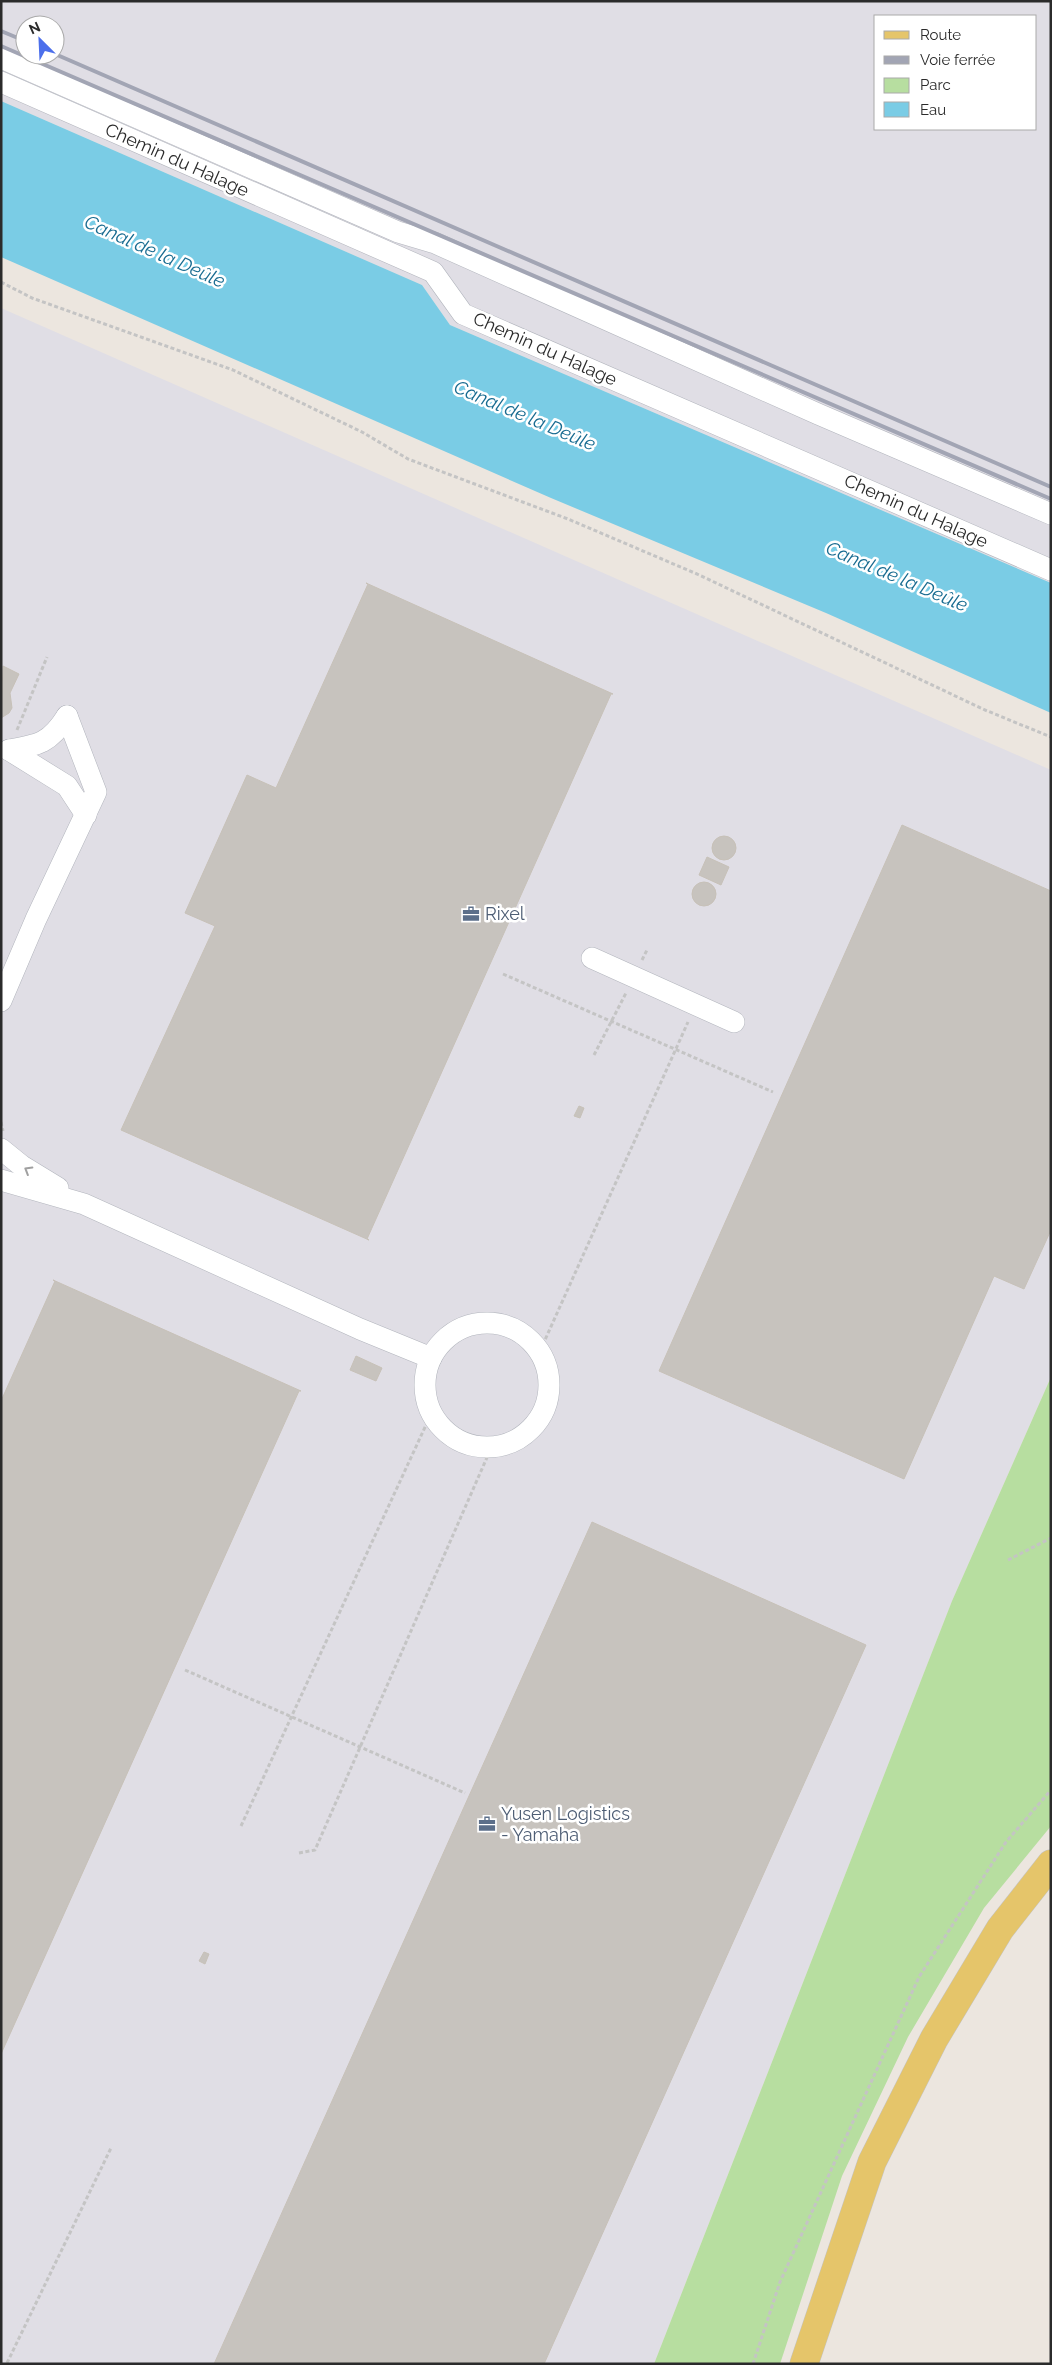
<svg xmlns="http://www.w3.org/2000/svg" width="1052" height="2365" font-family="Raleway,sans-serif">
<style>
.industrial{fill:#e0dee5;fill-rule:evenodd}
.green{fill:#b7dea0}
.water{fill:#7acce5}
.building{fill:#c7c3be;stroke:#c7c1b8}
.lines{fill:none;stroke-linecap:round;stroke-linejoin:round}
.minor-casing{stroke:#b2b5bd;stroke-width:22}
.major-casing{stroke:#c4c4c4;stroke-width:29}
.path{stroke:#c4c4c4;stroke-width:3;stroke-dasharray:4 2.5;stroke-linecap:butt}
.minor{stroke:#fff;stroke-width:21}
.major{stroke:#e5c56a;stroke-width:28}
.rail{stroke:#a2a5b4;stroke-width:4}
.oneway{stroke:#a0a0a0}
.labels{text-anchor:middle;stroke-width:5;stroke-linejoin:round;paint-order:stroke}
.street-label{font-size:18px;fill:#2b2b2b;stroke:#fff}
.service-label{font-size:18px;fill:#4e5e75;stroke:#fff;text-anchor:start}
.water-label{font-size:19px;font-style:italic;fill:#196c91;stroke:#fff}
</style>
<rect width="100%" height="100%" fill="#ece6df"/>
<!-- industrial -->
<g class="industrial">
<path d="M1 1H1051V583L450 325 422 285 1 101ZM876 16H1036V129H876ZM25 25H55V55H25Z"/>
<path d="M1 308 1051 770V1377L952 1601 654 2364H1Z"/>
</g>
<!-- green -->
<path class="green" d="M1051 1377V1826L984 1908 908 2037 842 2176 780 2364H654L952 1601Z"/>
<!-- water -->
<path class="water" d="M1 101 422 285 450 325 1051 583V713L826 613 551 498 1 257Z"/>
<!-- building -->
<g class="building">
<path d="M366 583 613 694H611L367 1239 369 1240 121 1130 215 926 185 913 247 775 276 788 368 584Z"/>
<path d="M3 666 19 674 10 693 12 708 9 713 1 718Z"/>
<path d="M902 825 1051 891V1230L1024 1289 994 1276 904 1479 659 1371Z"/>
<circle cx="724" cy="848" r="12"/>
<path d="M707 857 729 867 721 885 699 875Z"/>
<circle cx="704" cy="894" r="12"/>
<path d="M579 1106 584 1108 580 1118 574 1116Z"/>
<path d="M53 1280 301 1391H299L1 2054V1401L55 1281Z"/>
<path d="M356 1356 382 1368 376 1381 350 1370Z"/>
<path d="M592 1522 866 1645 544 2364H214Z"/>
<path d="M204 1952 209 1954 205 1964 199 1961Z"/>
</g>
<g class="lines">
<!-- minor casing -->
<g class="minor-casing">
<g id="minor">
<path d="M1 58 398 232 435 243 818 414 1051 514"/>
<path d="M1 82 433 272 463 314 1051 570"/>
<path d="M9 750 67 786 86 815"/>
<path d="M9 750C39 745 50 743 67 716"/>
<path d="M592 958 734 1022"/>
<path d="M1 1001 36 919 96 792 67 716"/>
<path d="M1 1149 22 1166 58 1188"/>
<path d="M1 1180 84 1204 360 1329 431 1358"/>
<circle cx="487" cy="1385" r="62"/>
</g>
</g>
<!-- major casing -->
<g class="major-casing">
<path id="major" d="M804 2364 872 2162 934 2039 1000 1929 1051 1864"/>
</g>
<!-- path -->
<g class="path">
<path d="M1 282 32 298 233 370 362 432 408 459 568 519 697 574 985 710 1051 737"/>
<path d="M17 730 47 657"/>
<path d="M642 960 647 950"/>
<path d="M503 974 773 1092"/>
<path d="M594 1055 626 993"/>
<path d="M1 1122 3 1131"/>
<path d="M540 1351 688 1022"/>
<path d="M1008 1560 1051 1538"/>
<path d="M185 1670 465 1793"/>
<path d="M241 1826 432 1412"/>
<path d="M299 1853 315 1850 492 1446"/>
<path d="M7 2363 111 2148"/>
<path d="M753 2364 780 2282 919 1977 1006 1842 1051 1790"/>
</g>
<!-- minor -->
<use href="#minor" class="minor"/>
<!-- major -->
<use href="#major" class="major"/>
<!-- rail -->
<g class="rail">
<path d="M1 31 25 41"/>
<path d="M1 46 1051 499"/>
<path d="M55 54 1051 487"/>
</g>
</g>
<!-- one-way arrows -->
<defs><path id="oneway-chevron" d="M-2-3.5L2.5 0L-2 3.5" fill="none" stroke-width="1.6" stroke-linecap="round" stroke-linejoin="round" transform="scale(1.25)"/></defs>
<use class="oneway" href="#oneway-chevron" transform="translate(28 1170) rotate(-149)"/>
<!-- icons -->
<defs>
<g id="office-bare" transform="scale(1.35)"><path d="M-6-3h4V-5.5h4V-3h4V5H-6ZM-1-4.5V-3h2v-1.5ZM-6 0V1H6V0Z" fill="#5c6f8a" stroke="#fff" stroke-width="2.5" paint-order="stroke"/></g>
</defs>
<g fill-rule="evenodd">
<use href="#office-bare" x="471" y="914"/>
<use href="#office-bare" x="487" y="1824"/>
</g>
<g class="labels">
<!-- street labels -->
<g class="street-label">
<text transform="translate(177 160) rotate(24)" y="6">Chemin du Halage</text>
<text transform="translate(545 349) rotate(24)" y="6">Chemin du Halage</text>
<text transform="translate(916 511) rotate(24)" y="6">Chemin du Halage</text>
</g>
<!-- service labels -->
<g class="service-label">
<text x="485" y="920">Rixel</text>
<text x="501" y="1820">Yusen Logistics<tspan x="501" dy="21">- Yamaha</tspan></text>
</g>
<!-- water labels -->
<g class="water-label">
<text transform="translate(155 251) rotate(24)" y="7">Canal de la Deûle</text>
<text transform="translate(525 415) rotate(23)" y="7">Canal de la Deûle</text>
<text transform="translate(897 576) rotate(23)" y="7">Canal de la Deûle</text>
</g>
</g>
<!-- border -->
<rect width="1052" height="2365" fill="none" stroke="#2b2b2b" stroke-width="5"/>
<!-- legend -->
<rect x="874" y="15" width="162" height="115" fill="#ffffff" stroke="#aaaaaa"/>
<rect x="884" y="31" width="25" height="8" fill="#e5c56a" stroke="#aaaaaa"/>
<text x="920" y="40" font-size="15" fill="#2b2b2b">Route</text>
<rect x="884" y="56" width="25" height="8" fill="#a2a5b4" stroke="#aaaaaa"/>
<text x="920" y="65" font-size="15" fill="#2b2b2b">Voie ferrée</text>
<rect x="884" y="78" width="25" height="15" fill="#b7dea0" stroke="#aaaaaa"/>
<text x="920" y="90" font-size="15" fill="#2b2b2b">Parc</text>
<rect x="884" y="102" width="25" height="15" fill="#7acce5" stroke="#aaaaaa"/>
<text x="920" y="115" font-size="15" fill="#2b2b2b">Eau</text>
<!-- north arrow -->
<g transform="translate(40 40) rotate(336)"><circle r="24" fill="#ffffff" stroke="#aaaaaa"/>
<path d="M0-4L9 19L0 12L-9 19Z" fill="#4c6feb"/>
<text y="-8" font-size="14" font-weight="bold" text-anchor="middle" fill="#2b2b2b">N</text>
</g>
</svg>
